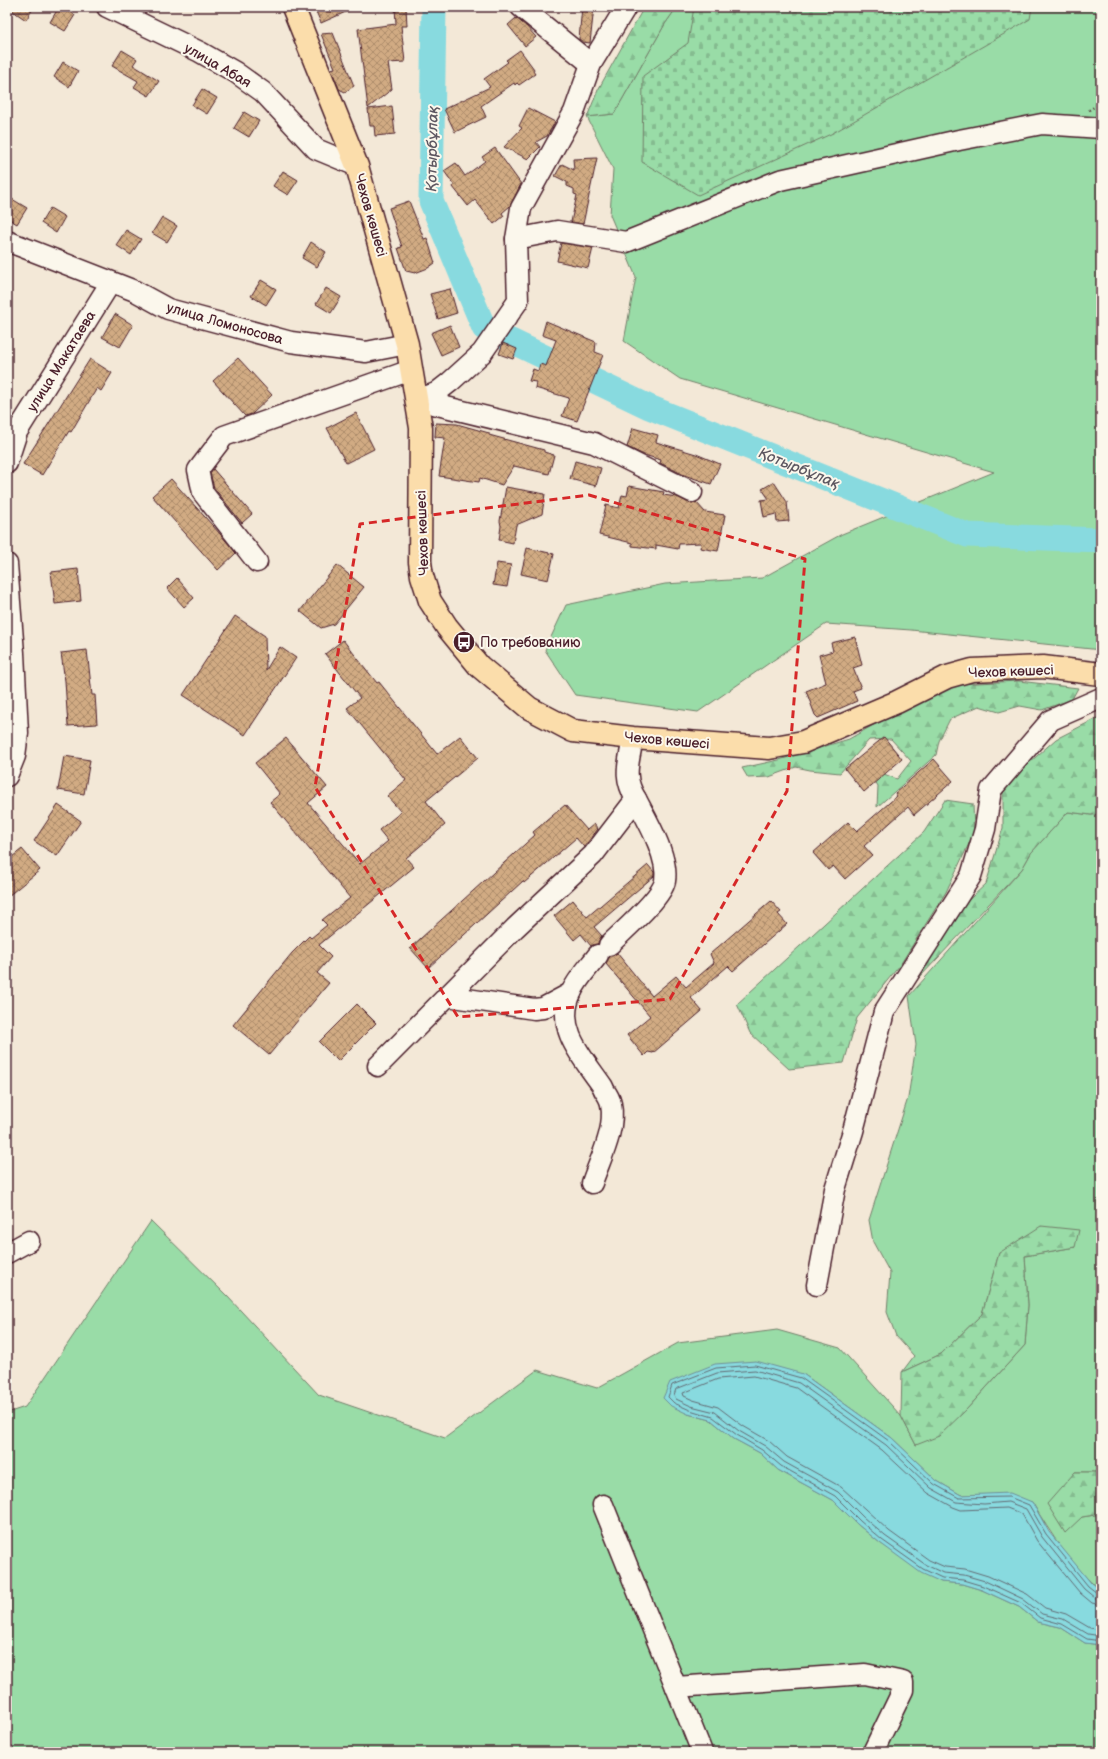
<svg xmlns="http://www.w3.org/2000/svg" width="1108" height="1759" font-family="'Balsamiq Sans',sans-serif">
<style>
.grass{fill:#99dca7;stroke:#727e69}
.forest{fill:url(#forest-firs);stroke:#727e69}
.cemetery{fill:url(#cemetery-stones);stroke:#727e69}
.water{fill:#88dadf;stroke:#6f8f97}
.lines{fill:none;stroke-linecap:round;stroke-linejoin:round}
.shore{stroke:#636a73;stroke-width:1}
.river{stroke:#88dadf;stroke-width:25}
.building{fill:url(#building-cross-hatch);stroke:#4a1f2b}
.minor-casing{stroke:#4a1f2b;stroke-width:23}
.major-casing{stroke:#4a1f2b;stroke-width:25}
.path{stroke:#4a1f2b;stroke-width:2.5;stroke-dasharray:1 3;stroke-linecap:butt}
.minor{stroke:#fbf7ec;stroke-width:20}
.major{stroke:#fbddab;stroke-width:22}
.marked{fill:none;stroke:#d62828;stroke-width:3;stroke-dasharray:8 5;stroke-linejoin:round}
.labels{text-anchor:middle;stroke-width:4;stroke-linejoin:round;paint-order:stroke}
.street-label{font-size:14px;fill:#4a1f2b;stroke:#fbf7ec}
.poi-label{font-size:14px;fill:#4a1f2b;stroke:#fbf7ec;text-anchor:start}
.water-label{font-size:15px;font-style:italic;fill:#5d5761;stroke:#fbf7ec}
</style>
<defs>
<pattern id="forest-firs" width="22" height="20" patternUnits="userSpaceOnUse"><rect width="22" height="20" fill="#99dca7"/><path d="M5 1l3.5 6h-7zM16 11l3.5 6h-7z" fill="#85bc90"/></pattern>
<pattern id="cemetery-stones" width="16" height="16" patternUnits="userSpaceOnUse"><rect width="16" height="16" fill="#99dca7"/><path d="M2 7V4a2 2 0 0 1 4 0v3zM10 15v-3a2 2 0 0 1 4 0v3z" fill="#85bc90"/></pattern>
<pattern id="building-cross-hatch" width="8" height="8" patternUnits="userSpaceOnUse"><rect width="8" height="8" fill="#d1ab83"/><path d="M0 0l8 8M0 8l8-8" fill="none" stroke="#ac8b6b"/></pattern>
</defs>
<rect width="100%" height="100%" fill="#f3e8d7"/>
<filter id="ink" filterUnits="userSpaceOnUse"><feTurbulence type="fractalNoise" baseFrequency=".025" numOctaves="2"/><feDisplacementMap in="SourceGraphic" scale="8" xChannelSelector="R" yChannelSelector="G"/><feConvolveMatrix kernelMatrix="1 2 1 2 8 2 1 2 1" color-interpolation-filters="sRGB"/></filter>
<g filter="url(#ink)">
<!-- grass -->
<g class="grass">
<path d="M677 7H1101V650L911 630 826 624 698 712 575 695 545 650 566 605 665 584 762 578 842 534 994 472 680 379 624 341 636 277 610 215 613 169 587 117 614 114 665 24Z"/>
<path d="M1068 812 1091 815 1101 814V1472H1075L1082 1517 1101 1514V1591C1073 1568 1050 1533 1032 1502L984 1495H961L937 1481 892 1438 803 1374 688 1414 711 1420 734 1439 760 1453 778 1470 833 1500 857 1524 880 1543 941 1582 962 1584 982 1590 1019 1607 1038 1622 1060 1627 1085 1643 1101 1645V1752H7V1413L25 1407 151 1221 228 1297 319 1395 445 1438 537 1370 597 1388 678 1343 777 1330 840 1348 901 1416 916 1445 966 1410 1025 1345 1028 1305 1025 1256 1075 1247 999 1253 982 1314 941 1354 902 1372 914 1356 896 1336 887 1312 890 1273 873 1242 869 1220 908 1098 916 1045 909 996 1022 869 1031 853Z"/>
</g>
<!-- forest -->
<g class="forest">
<path d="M644 7H677L665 24 614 114 587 117 598 90Z"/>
<path d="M1019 681 1078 688 1072 699 1042 710 1020 706 999 712 979 706 950 719 939 741 936 755 877 807 878 786 871 774 876 771 897 779 911 761 891 739 869 740 840 773 810 770 796 767 769 777 748 778 742 768 779 760 849 739 910 704 957 684Z"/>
<path d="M1101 716V814L1091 815 1068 812 1031 853 1022 869 903 995 961 907 986 884 1003 828V786L1056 739Z"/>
<path d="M945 800 973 804 974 833 946 892 900 965 857 1018 844 1063 789 1069 750 1033 737 1004 924 832Z"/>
<path d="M1041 1226 1079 1230 1075 1247 1025 1256 1028 1305 1025 1345 966 1410 939 1436 916 1445 901 1416 902 1372 941 1354 982 1314 999 1253Z"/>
<path d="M1075 1472H1101V1514L1082 1517 1065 1533 1047 1504Z"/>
</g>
<!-- cemetery -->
<path class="cemetery" d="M694 7H1032L1030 19 833 133 698 195 642 162 643 76 688 43Z"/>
<!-- water -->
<path class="water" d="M756 1361 803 1374 892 1438 937 1481 961 1495 1010 1493 1032 1502 1049 1532 1091 1583 1101 1591V1645L1085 1643 1060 1627 1038 1622 1019 1607 982 1590 962 1584 941 1582 921 1573 880 1543 857 1524 833 1500 778 1470 760 1453 734 1439 711 1420 688 1414 671 1406 663 1398 670 1382 715 1364Z"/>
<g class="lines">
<!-- shore -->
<g class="shore">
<path d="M1101 1594 1097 1593 1088 1586 1046 1534 1029 1505 1009 1497 959 1498 934 1484 889 1441 801 1378 755 1365 716 1368 672 1385 668 1397 674 1403 690 1410 713 1417 737 1435 762 1450 781 1466 835 1496 860 1521 882 1540 923 1569 942 1578 963 1580 983 1586 1021 1603 1040 1618 1062 1624 1087 1639 1101 1641"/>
<path d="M1101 1599 1095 1598 1084 1589 1042 1537 1026 1509 1008 1502 984 1504 956 1502 931 1488 886 1445 799 1383 755 1370 717 1373 676 1389 674 1395 676 1399 691 1406 715 1412 739 1431 765 1446 784 1462 838 1492 863 1517 885 1536 926 1565 943 1573 964 1575 985 1581 1023 1599 1042 1614 1063 1619 1088 1634 1101 1636"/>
<path d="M1101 1605 1092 1603 1080 1593 1037 1541 1022 1514 1007 1508 961 1510 953 1507 928 1493 882 1450 796 1388 754 1376 718 1379 683 1393 684 1396 693 1400 718 1407 743 1426 769 1441 787 1457 841 1487 889 1531 929 1560 945 1567 965 1569 988 1576 1027 1594 1045 1608 1066 1614 1090 1628 1101 1630"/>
</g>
<!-- river -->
<g class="river">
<path d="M434 7 431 201 484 328"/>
<path d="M511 341 649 407 967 535 1101 540"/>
</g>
</g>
<!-- building -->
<g class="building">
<path d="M7 7H34L26 20Z"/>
<path d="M59 7H62L75 15 65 31 50 22Z"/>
<path d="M314 7H357L321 23Z"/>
<path d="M395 7H406L407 26H401L405 62 388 63 392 89 368 108 358 29 396 24Z"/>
<path d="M582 7H594L590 43 583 42 579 39Z"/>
<path d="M516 18 526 26 536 37 525 46 508 25Z"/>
<path d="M333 33 354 86 345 92 339 89 331 69 335 68 321 34Z"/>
<path d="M122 50 137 59 133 65 159 81 149 96 134 87 138 81 112 66Z"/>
<path d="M520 50 534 69 533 71 535 74 519 85 517 83 515 85 514 83 481 106 486 117 455 132 444 109 490 87 484 79 508 62 506 60Z"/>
<path d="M63 62 78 71 69 87 54 77Z"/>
<path d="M202 89 217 98 207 114 192 105Z"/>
<path d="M392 106 395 134 375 136 374 126H370L368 109Z"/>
<path d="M528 108 555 122 547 136 536 142 540 147 528 159 504 147 522 128 519 126Z"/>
<path d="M244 112 259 121 249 137 234 128Z"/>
<path d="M495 148 521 184 510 206 502 213 504 216 494 224 475 200 468 206 453 187 454 185 444 171 456 163 465 176 485 161 482 157Z"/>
<path d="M597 158 583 224 571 222 577 195 574 194V189L567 186V182L555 176 562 164 574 170 573 159Z"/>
<path d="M283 171 298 180 288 195 273 186Z"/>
<path d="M12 199 27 208 17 224 7 218V207Z"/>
<path d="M409 201 424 239 427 238 435 263 428 268 415 273 406 271 398 248 402 247 389 208Z"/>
<path d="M50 208 65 217 56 233 41 223Z"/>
<path d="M162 217 177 226 167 242 152 233Z"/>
<path d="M126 230 141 239 131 255 116 245Z"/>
<path d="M311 242 326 252 317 267 302 258Z"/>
<path d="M561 243 593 248 588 268 557 261Z"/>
<path d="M261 280 276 289 266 305 251 296Z"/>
<path d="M326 288 341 297 331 313 316 304Z"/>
<path d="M450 289 457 313 438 319 430 294Z"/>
<path d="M115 314 133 325 120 347 102 337Z"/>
<path d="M546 321 596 342 595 352 603 355 577 421 562 416 569 398 535 388 536 382 529 381 533 369 538 371 540 364 546 366 556 340 542 335Z"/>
<path d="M450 325 459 347 441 355 431 333Z"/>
<path d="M503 343 517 349 513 359 499 354Z"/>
<path d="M238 358 272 395 252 414 245 416 213 381Z"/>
<path d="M90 359 112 373 101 391 97 388 71 432 69 431 42 475 23 464Z"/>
<path d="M356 413 374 449 346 463 327 428Z"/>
<path d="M436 423 457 424 489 433V435L544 450V452L554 455 549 474 514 466 502 485 480 478 479 482 439 476 445 438 435 437Z"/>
<path d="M633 428 658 435 656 442 696 454 720 464 711 484 684 475 660 463 661 460 644 455 627 447Z"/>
<path d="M575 461 601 468 596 486 570 479Z"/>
<path d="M213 469 252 514 242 523 214 488 210 473Z"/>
<path d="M171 479 221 535 236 553 218 570 152 496Z"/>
<path d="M774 482 787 502 789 521 777 522 776 514 764 517 761 500 769 499 762 489Z"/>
<path d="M629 486 664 492 663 495 677 497 687 502H696L705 512 725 515 718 551 700 548 701 543 679 544 678 549 656 545V549L632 546V543L599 535 606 505 619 508 622 495 627 496Z"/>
<path d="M506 487 545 494 542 514 516 525 513 543 499 540 501 526 500 521Z"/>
<path d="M527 548 554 554 548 580 521 574Z"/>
<path d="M497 563 511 565 507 587 493 585Z"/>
<path d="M337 565 364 587 334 624 321 628 300 611Z"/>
<path d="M78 569 81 601 55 604 51 572Z"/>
<path d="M177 578 194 598 184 607 167 588Z"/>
<path d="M235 616 265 636 266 670 280 647 296 658 245 735 183 695Z"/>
<path d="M855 637 862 665 853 668 861 688 853 691 857 701 818 718 815 715 806 691 826 683 819 655 833 651 831 643Z"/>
<path d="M343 640 377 683 379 682 437 754 460 736 478 758 426 801 445 825 406 858 414 867 319 945 331 957 317 973 329 983 269 1055 233 1025 292 953 309 936 311 938 327 925 322 920 350 898 270 802 280 794 255 763 286 738 327 787 308 803 360 864 388 841 379 830 401 812 387 796 406 780 347 708 360 698 325 654Z"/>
<path d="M87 650 92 695H95L97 724 68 726 65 681 61 653Z"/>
<path d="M884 737 902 759 864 792 845 769Z"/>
<path d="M64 756 90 760 84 794 58 790Z"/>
<path d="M934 759 953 781 914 815 908 807 864 846 872 855 845 879 833 866 828 870 813 853 848 822 857 831 897 796 895 793Z"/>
<path d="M58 805 81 821 57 856 34 841Z"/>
<path d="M565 805 587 830 594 824 598 829 584 847 576 838 524 883 523 881 428 968 410 948 483 882 535 835 533 832Z"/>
<path d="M22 849 40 870 7 897V861Z"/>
<path d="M648 865 654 872V876L594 927 602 936 598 944 591 946 581 934 574 940 554 916 573 900 587 917Z"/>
<path d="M771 901 781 912 778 914 787 924 733 971 728 966 691 998 702 1011 653 1053 648 1052 644 1056 627 1035 650 1016 606 964 609 956 617 953 652 996 676 976 686 987 714 963 710 954Z"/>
<path d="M357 1004 376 1023 338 1061 319 1042Z"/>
</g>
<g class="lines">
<!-- minor casing -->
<g class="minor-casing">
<g id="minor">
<path d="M107 7 200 52 235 72 263 92 316 149 357 166"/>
<path d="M521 7 591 64"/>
<path d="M516 239 557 231 626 242 780 180 959 140 1042 124 1101 128"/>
<path d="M7 241 135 291 168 309 291 342 366 352 407 344"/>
<path d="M417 400 436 393 450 382 482 353 518 301 516 239 521 208 574 112 591 64 626 7"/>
<path d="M417 400 594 443 692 492"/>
<path d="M7 463 17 432 111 282"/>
<path d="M257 562 203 493 198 470 224 436 411 370"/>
<path d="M7 564 14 653 18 733 15 756 7 776"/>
<path d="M609 945C623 931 662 898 665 881 669 857 647 820 636 799"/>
<path d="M598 955C589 967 577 979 571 993 554 1029 584 1059 603 1087"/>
<path d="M447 996 534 1009 543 1008 571 993"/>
<path d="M378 1066 515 928 593 855 636 799C622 776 629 763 633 738"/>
<path d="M592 1183C600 1159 616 1130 611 1104 610 1099 607 1094 604 1090"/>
<path d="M7 1253 29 1241"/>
<path d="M817 1285 835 1189 853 1131 884 1012 971 876 985 829 991 790 1051 720 1101 698"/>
<path d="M603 1505 702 1752"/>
<path d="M676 1687 865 1674 903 1682V1690L873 1752"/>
</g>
</g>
<!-- major casing -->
<g class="major-casing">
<path id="major" d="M293 7 357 166 407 344 421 428 420 562 422 576 430 601 447 627 479 666 529 708 573 731 633 738 769 748 803 742 897 702 947 677 972 670 1043 667 1101 674"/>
</g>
<!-- path -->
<path class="path" d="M1089 110 1101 103"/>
<!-- minor -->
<use href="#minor" class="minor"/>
<!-- major -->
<use href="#major" class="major"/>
</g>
</g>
<!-- marked area -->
<path class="marked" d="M589 495 805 559 787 791 670 999 458 1017 315 787 360 524Z"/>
<!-- icons -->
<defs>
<g id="bus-disc" transform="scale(1.15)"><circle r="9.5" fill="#4a1f2b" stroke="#fbf7ec"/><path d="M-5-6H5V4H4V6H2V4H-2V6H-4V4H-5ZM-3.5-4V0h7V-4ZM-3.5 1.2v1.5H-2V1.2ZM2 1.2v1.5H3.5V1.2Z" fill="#fff"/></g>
</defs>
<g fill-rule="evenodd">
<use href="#bus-disc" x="464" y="642"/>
</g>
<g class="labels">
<!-- street labels -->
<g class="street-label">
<text transform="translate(218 65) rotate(30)" y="5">улица Абая</text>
<text transform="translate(371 215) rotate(74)" y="5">Чехов көшесі</text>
<text transform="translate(225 323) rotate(16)" y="5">улица Ломоносова</text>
<text transform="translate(61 361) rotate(-58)" y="5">улица Макатаева</text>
<text transform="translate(422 533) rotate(-92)" y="5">Чехов көшесі</text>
<text transform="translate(1011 671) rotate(-2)" y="5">Чехов көшесі</text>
<text transform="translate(667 740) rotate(5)" y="5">Чехов көшесі</text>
</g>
<!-- poi labels -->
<g class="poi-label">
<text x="480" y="647">По требованию</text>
</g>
<!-- water labels -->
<g class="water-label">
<text transform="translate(432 149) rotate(-89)" y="5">Қотырбұлақ</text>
<text transform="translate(799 468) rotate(22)" y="5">Қотырбұлақ</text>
</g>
</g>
<!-- margin -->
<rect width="1108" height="1759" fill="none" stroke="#fbf7ec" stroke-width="24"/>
<rect x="12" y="12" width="1084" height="1735" fill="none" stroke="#4a1f2b" stroke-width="1.5" filter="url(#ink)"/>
</svg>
